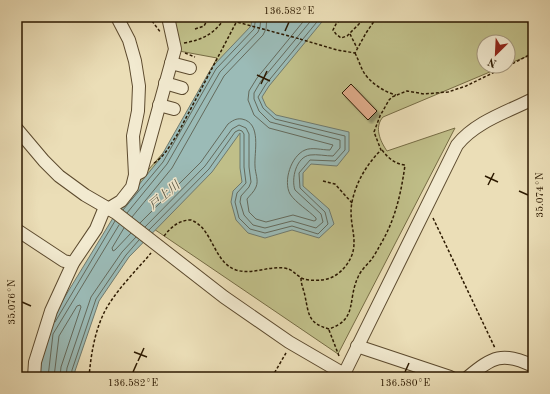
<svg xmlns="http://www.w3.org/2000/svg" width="550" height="394" font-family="'Old Standard TT','Noto Serif JP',serif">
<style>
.green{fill:#c0bf89;stroke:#766c44}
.water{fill:#9bbbb7;stroke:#6f7a6e}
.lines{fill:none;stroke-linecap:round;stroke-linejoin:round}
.shore{stroke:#646a5c;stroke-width:1}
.building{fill:#e0ac8b;stroke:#2c1900;filter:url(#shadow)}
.minor-casing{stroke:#5c4a2e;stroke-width:14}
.path{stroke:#2c1900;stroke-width:1.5;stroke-dasharray:3 2;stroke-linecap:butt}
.minor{stroke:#f2ead0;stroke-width:12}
.path-bridge{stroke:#2c1900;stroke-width:1.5;stroke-dasharray:3 2;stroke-linecap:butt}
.ticks{fill:none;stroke:#2c1900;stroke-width:1.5}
.labels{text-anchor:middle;stroke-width:3;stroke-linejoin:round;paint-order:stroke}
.water-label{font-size:12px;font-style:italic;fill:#535240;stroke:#f2ead0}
.neatline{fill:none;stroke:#2c1900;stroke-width:1.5}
.ticks-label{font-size:10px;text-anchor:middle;fill:#2c1900}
</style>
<defs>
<filter id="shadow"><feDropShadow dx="3.5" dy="3.5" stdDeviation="1" flood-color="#0004"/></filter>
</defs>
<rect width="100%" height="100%" fill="#ebdeb7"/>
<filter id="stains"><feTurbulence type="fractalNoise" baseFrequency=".005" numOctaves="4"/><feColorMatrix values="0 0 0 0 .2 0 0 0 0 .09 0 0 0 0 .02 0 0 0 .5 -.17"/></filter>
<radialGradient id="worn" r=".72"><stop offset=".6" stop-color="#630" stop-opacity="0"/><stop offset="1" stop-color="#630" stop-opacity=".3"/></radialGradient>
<!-- green -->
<path class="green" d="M169 17H533V54L508 64V42H484V66H504L383 117C374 127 380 141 387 151L455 128 338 354 148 225 121 201 170 145 217 58 179 51Z"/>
<!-- water -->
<path class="water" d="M252 17H326L269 86 262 97 266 106 276 115 349 132V151L337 166 311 164 303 173V186L329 209 334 224 319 238 292 230 265 238 248 233 236 220 231 202 233 191 242 182 240 168V133L212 172 129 257 99 301 75 371V377H39L44 331 116 213 159 160 212 67 251 26Z"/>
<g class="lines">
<!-- shore -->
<g class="shore">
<path d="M123 210 163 162 216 69 254 29 256 17"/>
<path d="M127 213 167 164 220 72 258 32 260 27 261 17"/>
<path d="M132 217 172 168 224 76 263 35 266 29 267 17"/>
<path d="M140 223 201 162 228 124C232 121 236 118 242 119 262 123 254 152 255 166 255 173 259 180 256 187 254 192 250 195 247 199L249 212 256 219 266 222 293 215 314 221 316 220V218C308 210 296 203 290 194 283 181 291 156 305 150 312 147 322 150 330 150L333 145 269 128 254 115 248 100 249 91 257 78 307 17"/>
<path d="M145 227 205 166 232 129 239 125 246 128 249 134V167L251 182 249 187 241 196 240 202 244 215 253 225 265 228 292 221 316 228 323 222 321 214 295 190C291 179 296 157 310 155 317 154 326 156 333 156L340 148V140L270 122 259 111 254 99V93L261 81 314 17"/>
<path d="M124 228 112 248 113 251 115 250 131 233"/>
<path d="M149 230 209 169 235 132 239 130 242 131 244 134V167L246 183 237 193 235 202 239 218 250 229 265 233 292 226 318 234 328 224 325 212 300 188 299 173 310 160 335 161 345 150V136L275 119 263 108 258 97 266 84 321 17"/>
<path d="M55 322 115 221"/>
<path d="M48 377 53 334 119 225"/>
<path d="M54 377 59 336 77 306 80 305 81 307 61 367 60 377"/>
<path d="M66 377 67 368 91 297 122 252 136 237"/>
<path d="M71 377 72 370 96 299 126 255 139 240"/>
</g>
</g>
<!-- building -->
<path class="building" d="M351 84 377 111 368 120 342 93Z"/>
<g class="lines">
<!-- minor casing -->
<g class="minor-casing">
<g id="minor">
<path d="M171 63 190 68"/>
<path d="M165 83 182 88"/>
<path d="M159 105 174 109"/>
<path d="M17 129 44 161 59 176 85 195 116 213 224 297 289 342 344 374 457 145C475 122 507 112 533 99"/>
<path d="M135 175 141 172 175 49 168 17"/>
<path d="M17 230 64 261 73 263"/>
<path d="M357 346 450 377"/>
<path d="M34 377 35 362 51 311 73 263 96 229 103 212 121 201 132 187 135 175 133 136 138 111 139 86 135 61 129 40 117 17"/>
<path d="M468 377C492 357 503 351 533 366"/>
</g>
</g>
<!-- path -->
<g class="path">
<path d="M149 17 161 33"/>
<path d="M225 17 224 19 233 21"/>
<path d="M344 17 336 24 333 30 336 34 341 38 347 36 366 17"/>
<path d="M527 17 533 42"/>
<path d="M195 29 204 26 209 17"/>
<path d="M350 34 357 48"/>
<path d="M300 39 337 50 355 53 366 33 377 17"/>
<path d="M184 43C202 40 214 34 224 19L218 17"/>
<path d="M185 53 195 57"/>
<path d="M355 53C358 59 360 65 363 71 369 82 384 92 396 95"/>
<path d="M508 66 533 53"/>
<path d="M154 163C165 156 170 145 177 135L239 17"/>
<path d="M323 181 335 184 352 203"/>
<path d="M433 218 495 348"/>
<path d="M164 236C171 227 179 220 191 220 213 228 213 262 236 270 252 275 268 266 284 268 292 269 294 273 300 277 303 280 315 281 320 280 329 280 338 275 344 268 364 245 347 227 352 202 356 182 367 164 381 150L374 132 380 116 389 100 392 97 407 91 424 94 448 92 466 86 507 66"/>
<path d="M301 278C301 285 304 290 305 296 309 315 308 323 329 329 358 319 347 301 358 277 361 270 367 265 371 260 374 256 377 251 379 247 395 221 401 194 405 165 395 164 388 158 382 150"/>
<path d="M329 330 339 356"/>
<path d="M89 377C91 354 95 329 106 309 118 288 136 271 151 253"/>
<path d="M272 377 286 353"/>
</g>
<!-- minor -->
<use href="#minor" class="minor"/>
<!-- path-bridge -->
<path class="path-bridge" d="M233 21 300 39"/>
</g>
<!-- ticks -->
<path class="ticks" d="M285 31 289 22M257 75 270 81M261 84 267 71M485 176 498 182M488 185 494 173M519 191 528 195M22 302 31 306M134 352 147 357M138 361 144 348M133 372 137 363M405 372 409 363"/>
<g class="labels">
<!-- water labels -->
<g class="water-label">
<text transform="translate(164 195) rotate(-40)" y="4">戸上川</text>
</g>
</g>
<!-- margin -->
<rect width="550" height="394" fill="none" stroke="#ebdeb7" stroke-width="44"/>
<!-- north arrow -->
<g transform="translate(496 54) rotate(204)"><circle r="19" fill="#f2ead0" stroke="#a3967d"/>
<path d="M0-3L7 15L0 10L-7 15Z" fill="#8f2418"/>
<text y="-6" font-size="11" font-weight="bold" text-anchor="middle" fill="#2c1900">N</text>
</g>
<rect x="22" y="22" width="506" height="350" class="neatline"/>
<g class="ticks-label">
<text x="289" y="14">136.582°E</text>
<text transform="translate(539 195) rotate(-90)" y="4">35.074°N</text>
<text transform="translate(11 302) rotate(-90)" y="4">35.076°N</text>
<text x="133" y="386">136.582°E</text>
<text x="405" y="386">136.580°E</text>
</g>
<rect width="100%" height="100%" filter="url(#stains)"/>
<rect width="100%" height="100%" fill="url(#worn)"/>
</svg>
